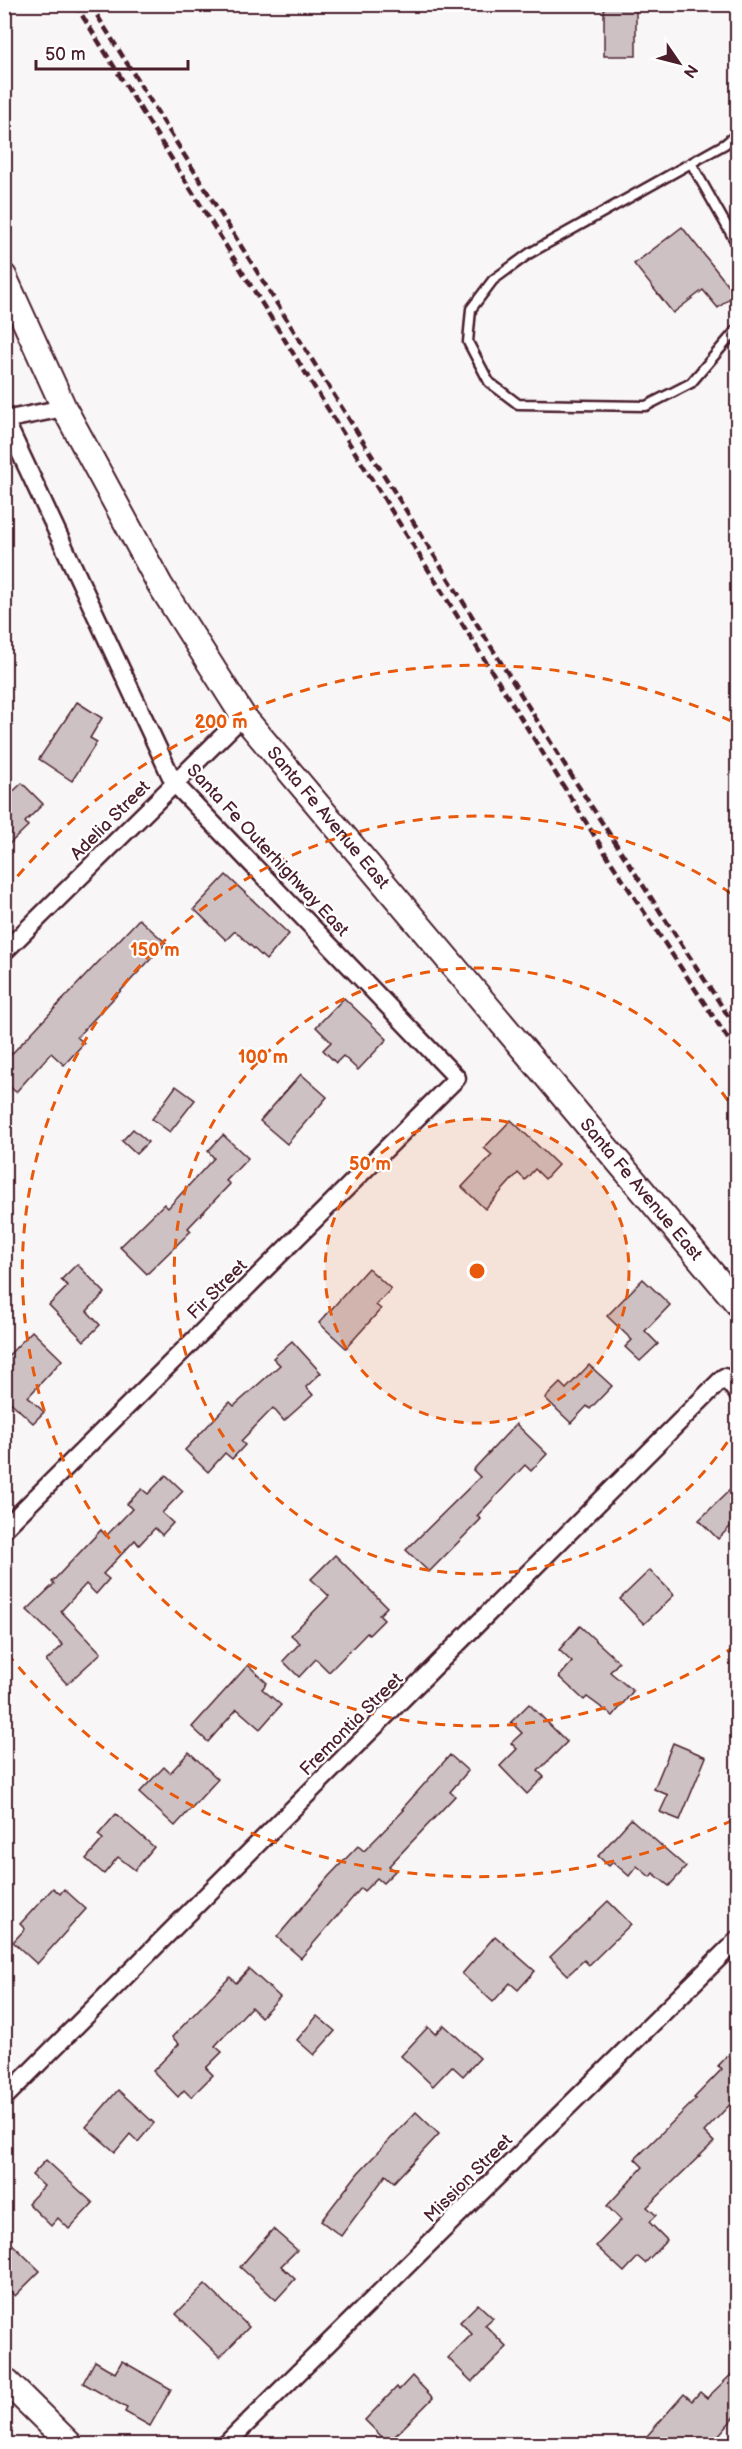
<svg xmlns="http://www.w3.org/2000/svg" width="742" height="2449" font-family="'Balsamiq Sans',sans-serif">
<style>
.building{fill:#cdc1c4;stroke:#4a1f2b;stroke-width:1.5}
.lines{fill:none;stroke-linecap:round;stroke-linejoin:round}
.lane-casing{stroke:#4a1f2b;stroke-width:13}
.street-casing{stroke:#4a1f2b;stroke-width:21}
.secondary-casing{stroke:#4a1f2b;stroke-width:28}
.lane{stroke:#fff;stroke-width:8}
.street{stroke:#fff;stroke-width:16}
.secondary{stroke:#fff;stroke-width:24}
.rail{stroke:#4a1f2b;stroke-width:4.5;stroke-dasharray:9 4.5;stroke-linecap:butt}
.ring{fill:none;stroke:#e8590c;stroke-width:3;stroke-dasharray:10 8}
.labels{text-anchor:middle;stroke-width:4.5;stroke-linejoin:round;paint-order:stroke}
.street-label{font-size:18px;fill:#4a1f2b;stroke:#fff}
.centre{fill:#e8590c;stroke:#fff;stroke-width:3}
.ring-label{font-size:18px;text-anchor:middle;font-weight:bold;fill:#e8590c;stroke:#fff;stroke-width:4.5;stroke-linejoin:round;paint-order:stroke}
</style>
<rect width="100%" height="100%" fill="#f8f6f7"/>
<filter id="ink" filterUnits="userSpaceOnUse"><feTurbulence type="fractalNoise" baseFrequency=".0167" numOctaves="2"/><feDisplacementMap in="SourceGraphic" scale="12" xChannelSelector="R" yChannelSelector="G"/><feConvolveMatrix kernelMatrix="1 2 1 2 8 2 1 2 1" color-interpolation-filters="sRGB"/></filter>
<g filter="url(#ink)">
<!-- building -->
<g class="building">
<rect x="604" y="4" width="32" height="52"/>
<path d="M682 227 735 294 718 308 703 290 673 313 634 264Z"/>
<path d="M77 702 102 718 90 738 97 742 72 781 39 759Z"/>
<path d="M22 783 43 804 25 822 28 826 4 849V800Z"/>
<path d="M226 875 289 934 266 960 235 931 226 940 194 909Z"/>
<path d="M139 919 166 943 77 1037 84 1043 64 1065 51 1053 16 1092 4 1082V1062Z"/>
<path d="M344 998 387 1039 358 1070 343 1056 336 1063 323 1050 331 1042 316 1027Z"/>
<path d="M301 1074 327 1097 287 1144 260 1121Z"/>
<path d="M176 1086 195 1100 170 1132 152 1119Z"/>
<path d="M511 1120 558 1165 545 1179 535 1169 525 1180 518 1173 485 1209 462 1187 492 1155 484 1148Z"/>
<path d="M133 1129 148 1142 136 1154 122 1141Z"/>
<path d="M223 1135 248 1158 226 1181 230 1184 188 1228 191 1231 147 1274 120 1247 164 1204 168 1208 214 1158 208 1151Z"/>
<path d="M77 1264 105 1293 87 1311 100 1325 84 1341 49 1305 68 1286 61 1280Z"/>
<path d="M368 1268 391 1289 376 1305 381 1309 346 1348 319 1323Z"/>
<path d="M643 1279 670 1305 645 1331 658 1344 640 1361 625 1347 632 1340 607 1316Z"/>
<path d="M32 1331 62 1360 28 1397 44 1412 33 1423 4 1396V1360Z"/>
<path d="M292 1341 321 1373 306 1387 313 1395 284 1421 273 1408 241 1441 245 1445 232 1459 225 1453 208 1472 185 1450 230 1402 234 1406 280 1365 273 1358Z"/>
<path d="M589 1365 612 1386 590 1409 587 1406 571 1423 545 1398 560 1383 566 1389Z"/>
<path d="M516 1424 547 1454 531 1471 525 1465 477 1516 481 1519 429 1572 406 1550 480 1477 473 1470Z"/>
<path d="M166 1475 183 1491 162 1513 173 1523 162 1535 155 1528 139 1545 135 1540 103 1574 109 1579 96 1594 86 1584 61 1611 101 1653 67 1684 46 1661 63 1645 27 1610 54 1584 52 1582 101 1530 106 1536 132 1509 127 1504 142 1489 148 1494Z"/>
<path d="M738 1482V1519L718 1539 699 1520Z"/>
<path d="M335 1555 387 1607 379 1615 384 1620 369 1635 367 1633 329 1672 316 1659 299 1677 283 1661 300 1643 291 1635 329 1596 311 1579Z"/>
<path d="M650 1570 674 1595 644 1624 620 1599Z"/>
<path d="M580 1626 619 1662 610 1672 633 1691 613 1716 587 1697 584 1700 559 1677 572 1662 559 1650Z"/>
<path d="M248 1665 267 1683 262 1689 281 1705 260 1729 237 1709 208 1742 192 1727Z"/>
<path d="M529 1704 567 1742 538 1771 544 1777 527 1794 500 1766 517 1749 511 1743 522 1733 511 1722Z"/>
<path d="M673 1743 706 1757 680 1820 660 1812 668 1795 654 1789Z"/>
<path d="M189 1752 218 1779 175 1826 139 1793 164 1767 170 1773Z"/>
<path d="M450 1755 468 1771 450 1792 455 1796 389 1866 395 1871 383 1883 377 1878 364 1891 361 1888 301 1958 277 1937 329 1876 358 1846 364 1851 404 1810 402 1809Z"/>
<path d="M116 1814 154 1847 135 1870 118 1857 104 1874 86 1859 103 1839 98 1835Z"/>
<path d="M631 1819 686 1867 669 1886 653 1873 650 1877 637 1866 629 1876 613 1862 609 1866 598 1856Z"/>
<path d="M53 1888 60 1894 64 1889 86 1909 37 1964 13 1942 25 1929 20 1924Z"/>
<path d="M608 1901 631 1924 589 1965 584 1960 568 1975 550 1957Z"/>
<path d="M495 1936 535 1971 518 1990 510 1983 493 2002 462 1974Z"/>
<path d="M249 1969 280 1997 261 2017 251 2007 215 2046 222 2052 206 2068 213 2075 191 2097 184 2090 178 2097 153 2071 179 2044 172 2037 230 1977 236 1983Z"/>
<path d="M317 2016 335 2031 314 2055 297 2040Z"/>
<path d="M444 2025 480 2058 463 2076 452 2066 433 2086 401 2056 428 2027 435 2034Z"/>
<path d="M738 2045V2096L704 2132 714 2142 647 2207 656 2215 649 2222 667 2240 645 2263 638 2257 624 2272 596 2246 621 2220 607 2206 643 2167 635 2159 696 2099 694 2098 722 2069 718 2066Z"/>
<path d="M118 2090 154 2123 138 2142 130 2134 115 2152 86 2127Z"/>
<path d="M416 2112 439 2134 394 2182 386 2175 341 2236 321 2221 358 2173Z"/>
<path d="M46 2160 93 2203 69 2229 58 2218 51 2226 28 2203 44 2186 32 2175Z"/>
<path d="M273 2229 297 2250 281 2266 295 2279 276 2300 240 2267Z"/>
<path d="M4 2236 40 2271 15 2296 4 2286Z"/>
<path d="M205 2284 249 2327 220 2357 176 2314Z"/>
<path d="M478 2304 493 2318 485 2325 507 2347 472 2382 448 2358 472 2334 460 2322Z"/>
<path d="M95 2361 115 2373 122 2361 171 2389 150 2426 125 2412 127 2408 83 2383Z"/>
<path d="M738 2368V2413L710 2445H639L684 2394 692 2401 700 2392 707 2398Z"/>
<path d="M412 2376 433 2398 388 2443 365 2420 397 2387 399 2390Z"/>
</g>
<g class="lines">
<!-- lane casing -->
<g class="lane-casing">
<g id="lane">
<path d="M738 133 725 144 530 253 493 280 471 309 468 342 489 382 518 404 646 406 691 383 738 328"/>
<path d="M691 163 738 246"/>
</g>
</g>
<!-- street casing -->
<g class="street-casing">
<g id="street">
<path d="M4 420 64 408"/>
<path d="M4 952 243 716"/>
<path d="M4 1529 457 1078 174 783 5 420"/>
<path d="M4 2098 724 1377 738 1394"/>
<path d="M226 2444 738 1939"/>
</g>
</g>
<!-- secondary casing -->
<g class="secondary-casing">
<g id="secondary">
<path id="s1" d="M4 276 64 408 160 585 243 716 738 1304"/>
<path d="M4 2379 70 2444"/>
</g>
</g>
<!-- lane -->
<use href="#lane" class="lane"/>
<!-- street -->
<use href="#street" class="street"/>
<!-- secondary -->
<use href="#secondary" class="secondary"/>
<!-- rail -->
<g class="rail">
<path d="M75 4 609 859 738 1054"/>
<path d="M90 4 573 778 738 1031"/>
</g>
</g>
</g>
<!-- distance rings -->
<circle cx="477" cy="1271" r="152" fill="#e8590c" fill-opacity=".12"/>
<g class="ring">
<circle cx="477" cy="1271" r="152"/>
<path d="M737 1427A303 303 0 1 1 737 1115"/>
<path d="M735 1646A455 455 0 1 1 735 896"/>
<path d="M733 1820A606 606 0 0 1 6 1652M6 890A606 606 0 0 1 733 722"/>
</g>
<g class="labels">
<!-- street labels -->
<g class="street-label">
<text dy="6" stroke="none"><textPath href="#s1" startOffset="634">Santa Fe Avenue East</textPath></text>
<text transform="translate(110 820) rotate(-45)" y="6">Adelia Street</text>
<text transform="translate(268 850) rotate(47)" y="6">Santa Fe Outerhighway East</text>
<text dy="6" stroke="none"><textPath href="#s1" startOffset="1120">Santa Fe Avenue East</textPath></text>
<text transform="translate(217 1289) rotate(-45)" y="6">Fir Street</text>
<text transform="translate(351 1724) rotate(-45)" y="6">Fremontia Street</text>
<text transform="translate(468 2178) rotate(-45)" y="6">Mission Street</text>
</g>
</g>
<circle cx="477" cy="1271" r="9" class="centre"/>
<g class="ring-label">
<text x="221" y="728">200 m</text>
<text x="155" y="956">150 m</text>
<text x="263" y="1063">100 m</text>
<text x="370" y="1170">50 m</text>
</g>
<!-- margin -->
<rect width="742" height="2449" fill="none" stroke="#fff" stroke-width="24"/>
<rect x="12" y="12" width="718" height="2425" fill="none" stroke="#4a1f2b" stroke-width="2" filter="url(#ink)"/>
<!-- north arrow -->
<g transform="translate(679 63) rotate(125)" stroke="#ffffff" stroke-width="4.5" paint-order="stroke">
<path d="M0-4.5L10 22L0 15L-10 22Z" fill="#4a1f2b"/>
<text y="-9" font-size="16" font-weight="bold" text-anchor="middle" fill="#4a1f2b">N</text>
</g>
<!-- scale -->
<path d="M36 60v9h152v-9" fill="none" stroke="#4a1f2b" stroke-width="3"/>
<text x="45" y="60" font-size="18" fill="#4a1f2b" stroke="#ffffff" stroke-width="4.5" paint-order="stroke">50 m</text>
</svg>
